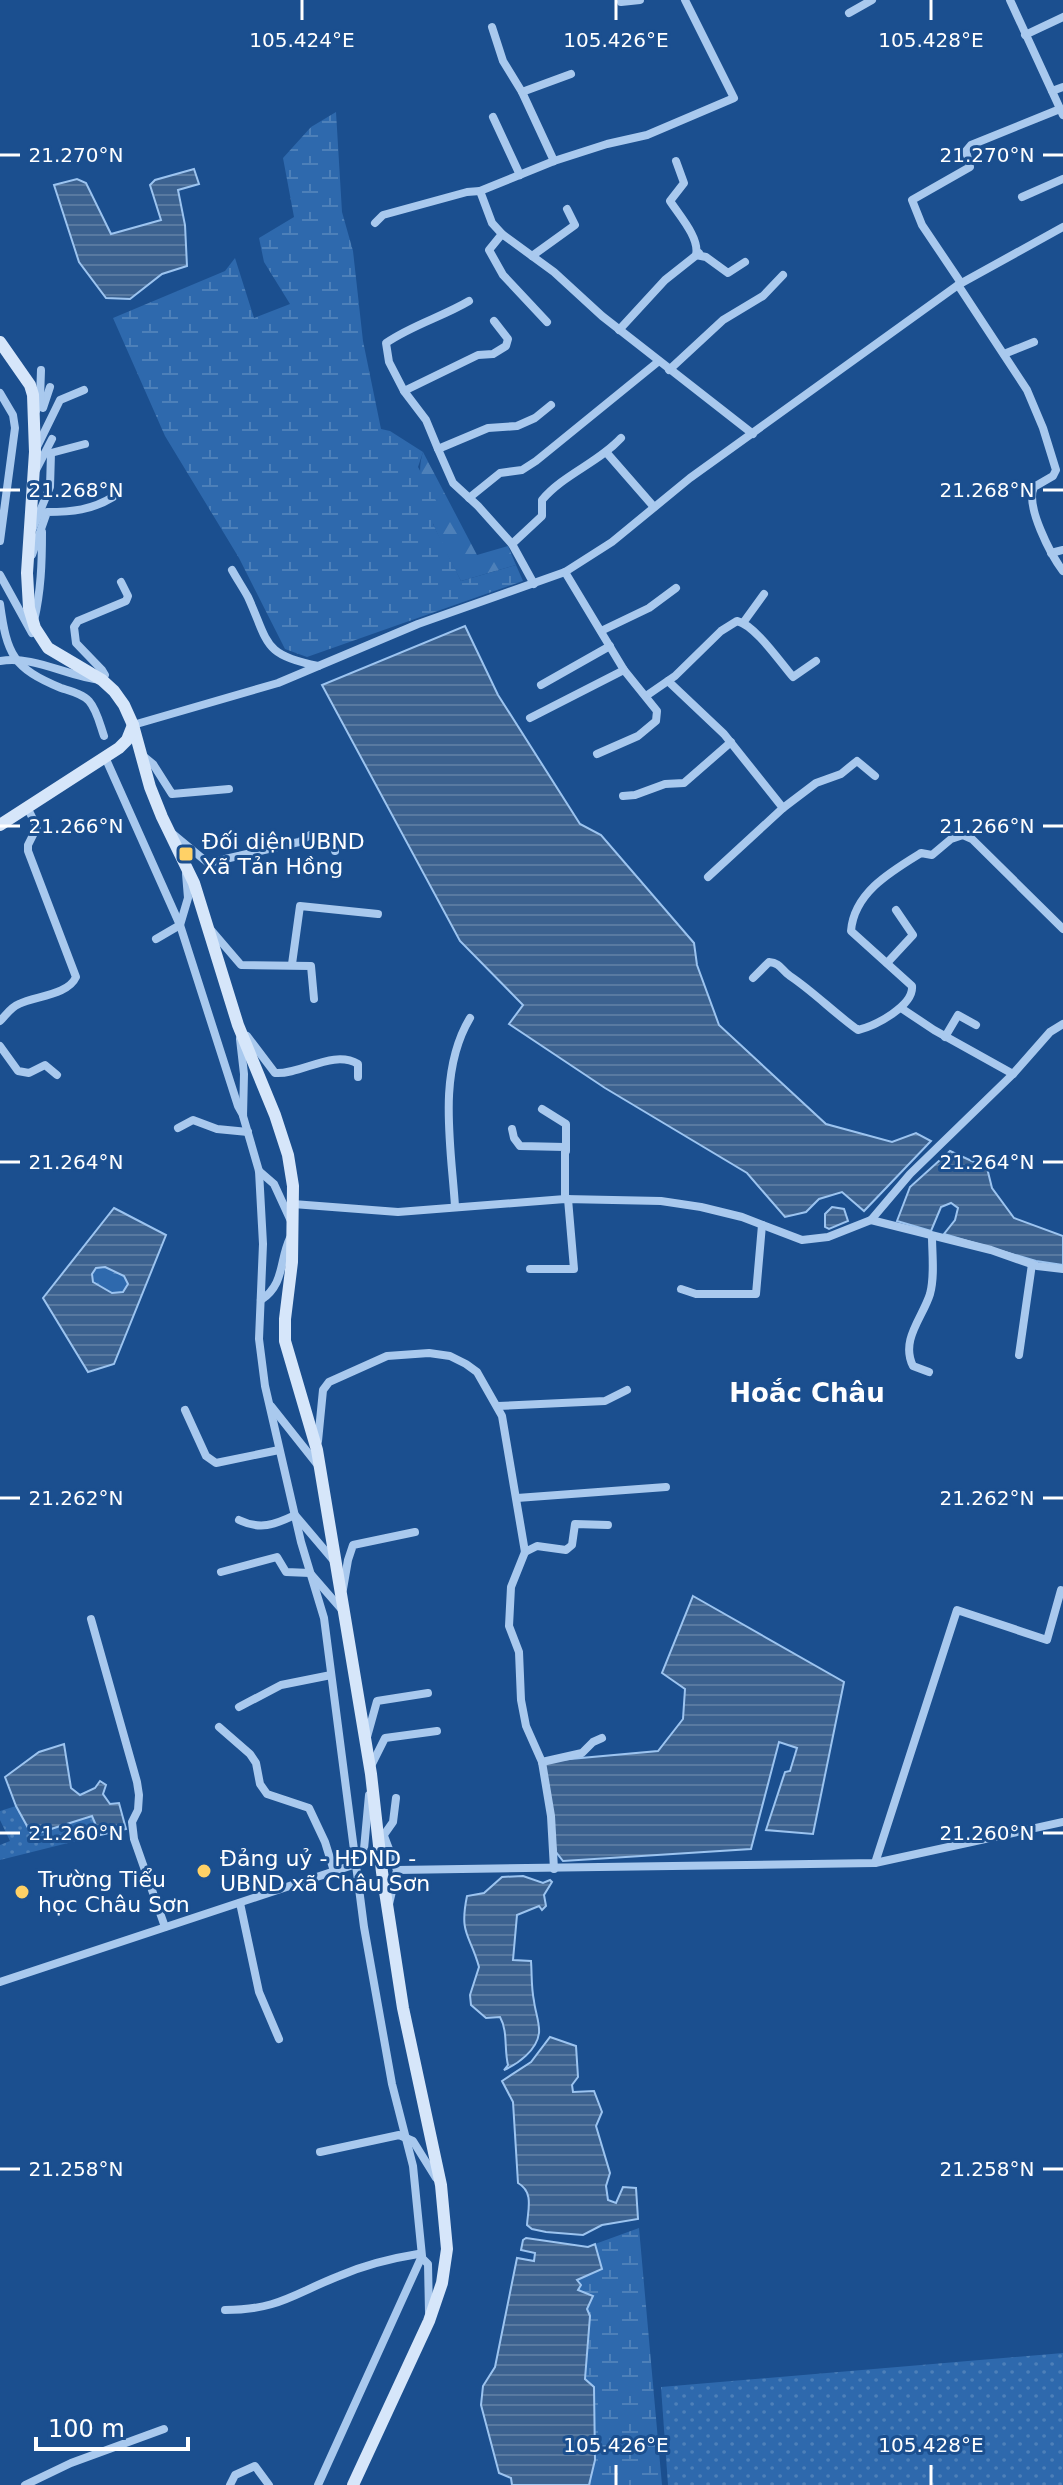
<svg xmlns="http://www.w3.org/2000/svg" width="1063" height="2485" font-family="'DejaVu Sans',sans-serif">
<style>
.grass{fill:url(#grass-dots)}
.forest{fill:url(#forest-firs)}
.wetland{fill:url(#wetland-marsh)}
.water{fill:url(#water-rules);stroke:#9cc4f0;stroke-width:2;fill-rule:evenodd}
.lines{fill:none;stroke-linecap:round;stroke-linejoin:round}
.street{stroke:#a9c9ee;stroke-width:8}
.secondary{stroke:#d6e6fa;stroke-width:12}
.ticks{fill:none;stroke:#fff;stroke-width:3}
.poi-dot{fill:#ffd166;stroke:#1b4f8f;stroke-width:3}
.labels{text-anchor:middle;stroke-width:6;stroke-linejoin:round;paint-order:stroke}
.poi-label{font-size:22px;fill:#fff;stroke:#1b4f8f;text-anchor:start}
.quarter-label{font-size:26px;font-weight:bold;fill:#fff;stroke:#1b4f8f}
.ticks-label{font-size:20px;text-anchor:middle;fill:#fff;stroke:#1b4f8f;stroke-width:6;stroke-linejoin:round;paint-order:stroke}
</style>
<defs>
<pattern id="grass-dots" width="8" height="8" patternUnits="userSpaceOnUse" patternTransform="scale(2)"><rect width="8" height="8" fill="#2e69ad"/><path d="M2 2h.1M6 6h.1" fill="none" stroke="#4d80b9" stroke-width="1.8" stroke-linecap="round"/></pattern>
<pattern id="forest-firs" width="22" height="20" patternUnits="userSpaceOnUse" patternTransform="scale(2)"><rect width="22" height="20" fill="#2e69ad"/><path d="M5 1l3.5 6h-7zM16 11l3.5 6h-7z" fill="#4d80b9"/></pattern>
<pattern id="wetland-marsh" width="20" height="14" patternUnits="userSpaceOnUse" patternTransform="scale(2)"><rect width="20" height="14" fill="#2e69ad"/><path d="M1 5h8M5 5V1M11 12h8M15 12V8" fill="none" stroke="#4d80b9"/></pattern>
<pattern id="water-rules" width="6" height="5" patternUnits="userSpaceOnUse" patternTransform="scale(2)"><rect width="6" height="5" fill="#3c6290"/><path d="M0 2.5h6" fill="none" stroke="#597aa1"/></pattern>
</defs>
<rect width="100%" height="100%" fill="#1b4f8f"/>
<!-- grass -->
<g class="grass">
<path d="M16 1806 32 1835 93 1816 100 1835 0 1860V1845L10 1841 0 1820V1811Z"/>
<path d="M1063 2353V2485H668L661 2387Z"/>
</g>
<!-- forest -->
<g class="forest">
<path d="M423 452 477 555 508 546 516 565 461 581C444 547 410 490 423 452Z"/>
<path d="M105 1267 124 1276 128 1284 123 1292 112 1293 92 1282V1274L97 1268Z"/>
</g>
<!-- wetland -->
<g class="wetland">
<path d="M336 112 342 212 353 251 363 341 381 429 390 431 423 452 418 467 441 510 433 524 461 581 516 565 523 581 307 657 285 649 239 558 165 436 113 318 225 271 235 258 254 318 290 304 264 262 259 238 294 217 283 158 311 127Z"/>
<path d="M639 2228 662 2485H589L595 2460 594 2388 585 2379 590 2316 587 2309 593 2296 578 2290 577 2280 595 2273 599 2264 595 2244Z"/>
</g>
<!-- water -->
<g class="water">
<path d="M194 169 199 184 178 190 185 225 187 266 162 274 130 299 106 298 79 262 54 185 77 179 86 183 111 234 161 220 150 185 155 180Z"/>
<path d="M465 626 498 695 580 824 601 835 694 943 697 965 719 1025 826 1124 892 1142 916 1133 931 1141 864 1211 842 1192 819 1199 806 1212 785 1217 747 1173 605 1088 509 1024 523 1005 460 941 322 685Z"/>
<path d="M950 1151 987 1168 992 1188 1014 1218 1063 1236V1265L1036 1261 944 1234 955 1220 958 1208 951 1203 941 1207 931 1231 897 1221 910 1187Z"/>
<path d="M832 1207 844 1209 848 1221 829 1229 825 1227V1214Z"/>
<path d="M114 1208 166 1235 114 1364 88 1372 43 1298ZM105 1267 124 1276 128 1284 123 1292 112 1293 93 1282 92 1274 96 1268Z"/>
<path d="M693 1596 844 1682 813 1834 766 1830 785 1772 790 1771 797 1748 779 1742 751 1849 563 1861 556 1852 542 1767 548 1761 658 1751 683 1719 685 1689 662 1673Z"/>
<path d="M64 1744 71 1788 80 1795 95 1788 100 1781 106 1785 103 1794 110 1804 119 1803 126 1829 100 1835 92 1816 32 1835 16 1806 5 1777 39 1752Z"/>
<path d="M523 1876 543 1883 550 1880 552 1882 544 1895 546 1906 542 1910 539 1906 517 1915 513 1960 531 1961C532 1974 531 1987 534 2001 535 2011 540 2023 539 2033 537 2050 518 2064 504 2070L508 2065C504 2049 508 2031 500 2017L486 2018 471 2005 470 1995 479 1967C470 1934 459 1935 467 1896L484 1893 502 1877Z"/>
<path d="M550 2037 576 2046 578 2077 572 2085 573 2092 594 2091 602 2112 596 2126 610 2173 606 2186 608 2200 616 2203 623 2187 636 2188 638 2219 602 2225 583 2235 546 2232 532 2229 527 2225C528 2209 534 2192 518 2183L513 2102 502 2081 531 2062Z"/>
<path d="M526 2238 588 2247 595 2244 602 2269 577 2280 581 2285 578 2290 593 2296 587 2309 590 2316 585 2379 594 2387 595 2460 589 2485H512L511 2478 499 2473 481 2405 483 2386 495 2367 517 2258 534 2261 535 2253 521 2250 523 2240Z"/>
</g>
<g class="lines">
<!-- street -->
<g class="street">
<path d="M685 0 734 98 647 135 607 144 554 161 480 191 492 223 502 234 554 272 602 316 753 434"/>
<path d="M1010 0 1063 115"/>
<path d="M621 2 640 0"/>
<path d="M849 13 872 0"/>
<path d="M492 27 503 61 522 92"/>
<path d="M1025 35 1063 17"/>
<path d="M1052 91 1063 87"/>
<path d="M493 117 520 175"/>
<path d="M554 161 522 92 571 74"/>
<path d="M676 161 684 183 670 201C679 215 700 238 696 255L706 257 728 273 745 262"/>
<path d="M1022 197 1063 179"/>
<path d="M375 223 383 215 467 192 480 191"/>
<path d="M502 234 489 250 503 275 547 322"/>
<path d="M532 256 575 225 567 209"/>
<path d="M961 283 922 225 912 200 970 167 966 151 971 145 1060 109"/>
<path d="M958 285 1027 390 1043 428 1056 470 1053 476 1034 487C1025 506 1051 555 1063 571"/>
<path d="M619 330 665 280 699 253"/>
<path d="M1004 354 1034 342"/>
<path d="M669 370 723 320 763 296 783 275"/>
<path d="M404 391 389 362 386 343C412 325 442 317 469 301"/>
<path d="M0 393 13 415 15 428 0 541"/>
<path d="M43 408 50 387"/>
<path d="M36 411 40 399 41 370"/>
<path d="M438 449 426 420 404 391 478 355 493 354 506 346 508 339 494 321"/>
<path d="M35 451 60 400 84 390"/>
<path d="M606 452 654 507"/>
<path d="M36 470 52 439"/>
<path d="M469 498 500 473 522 470 536 461 659 361"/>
<path d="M33 528 50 487 51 453 85 444"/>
<path d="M512 544 542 516V500C564 474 598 463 621 438"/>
<path d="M1051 553 1063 550"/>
<path d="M32 555 47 512C72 512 92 510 113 497"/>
<path d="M232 570C237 579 243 588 248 597 269 643 262 655 318 666"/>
<path d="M565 572 624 670 657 711 656 721 638 736 597 754"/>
<path d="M0 575 32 633"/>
<path d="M534 584 512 544 478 506 453 483 438 449 488 428 517 426 535 418 551 405"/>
<path d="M0 604C7 655 13 668 61 688 70 691 83 694 89 701 97 710 100 725 104 736"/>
<path d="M34 621C41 591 42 563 42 532"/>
<path d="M743 623 764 594"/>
<path d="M601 631 649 608 676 588"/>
<path d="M0 661C34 655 68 677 102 680L105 675 102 670 76 643 74 627 78 621 126 601 128 596 121 582"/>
<path d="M668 681 724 734 783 808"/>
<path d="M541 685 610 646"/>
<path d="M646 696 675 676 721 631 737 621C755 625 780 662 793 677L816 661"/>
<path d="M530 718 624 670"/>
<path d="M133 725 278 683 418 624 565 572 612 542 690 478 958 285 1063 227"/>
<path d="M142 755 153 764 172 794 229 789"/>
<path d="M105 757 180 925 238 1106 243 1115"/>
<path d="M623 796 635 795 665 784 684 783 731 742"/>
<path d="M173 834 208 863 299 842 310 835 332 837 335 851"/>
<path d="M708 877 783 808 816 783 841 774 857 761 875 776"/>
<path d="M211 930 241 965 311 966 314 999"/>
<path d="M156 939 180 925 188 898 186 874"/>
<path d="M887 963 913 935 896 910"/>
<path d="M292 964 300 906 378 914"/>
<path d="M753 978 769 962C781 963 781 970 790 976 814 992 834 1013 858 1030 875 1026 914 1006 912 986L851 931C854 893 890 872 921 853L932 855 951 839 963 835 972 839 1063 929"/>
<path d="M901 1008 934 1030 1013 1074"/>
<path d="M0 1021C6 1015 11 1007 19 1004 36 996 68 995 76 977L28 851V845L37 827 28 809"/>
<path d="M247 1036 275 1073C301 1075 333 1049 358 1064V1077"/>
<path d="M945 1037 958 1015 976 1025"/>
<path d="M240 1039 244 1074 243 1116 259 1171 263 1244 259 1339 265 1386 301 1542 324 1618 364 1927 392 2084 413 2166 422 2256 318 2485"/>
<path d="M0 1046 18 1071 29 1073 45 1065 57 1075"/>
<path d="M542 1109 566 1124V1151"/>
<path d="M178 1128 193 1120 217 1129 248 1132"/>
<path d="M512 1129 514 1138 520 1146 565 1147V1199"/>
<path d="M259 1171 274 1184 291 1221"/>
<path d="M293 1204 398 1212 565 1199 661 1201 701 1207 742 1217 802 1240 828 1237 871 1220 910 1174 1013 1074 1050 1032 1063 1024"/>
<path d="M455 1206C451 1145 437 1073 470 1018"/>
<path d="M871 1220 991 1250 1037 1266 1063 1269"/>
<path d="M530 1269H574L568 1199"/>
<path d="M681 1289 696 1294H756L762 1225"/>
<path d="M261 1300C285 1284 279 1261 290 1238"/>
<path d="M1019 1355 1032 1264"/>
<path d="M929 1372 913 1366C900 1340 923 1317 930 1294 935 1276 932 1254 932 1236"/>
<path d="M271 1406 317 1464"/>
<path d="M498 1406 605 1401 627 1390"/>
<path d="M185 1410 206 1456 216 1463 279 1450"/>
<path d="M318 1441 323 1390 329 1382 387 1356 429 1353 450 1356 466 1364 477 1372 502 1416 525 1552 511 1587 509 1626 519 1652 521 1700 526 1726 542 1762 551 1816 554 1869"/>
<path d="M517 1498 666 1487"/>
<path d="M239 1520C260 1530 274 1525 295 1515L334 1561"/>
<path d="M525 1552 537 1546 566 1550 572 1545 575 1524 608 1525"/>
<path d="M221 1572 277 1557 286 1572 310 1573 343 1611"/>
<path d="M343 1589 348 1560 353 1545 415 1532"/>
<path d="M91 1619 137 1782 139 1795 138 1810 132 1822 134 1839 165 1927"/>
<path d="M239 1707 281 1685 331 1675"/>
<path d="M219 1727 250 1754 256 1763 260 1784 267 1794 309 1808 325 1842 334 1871"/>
<path d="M367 1737 377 1701 428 1693"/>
<path d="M542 1762 582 1753 593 1742 602 1738"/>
<path d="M371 1766 385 1738 437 1731"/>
<path d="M384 1836 397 1870 389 1904"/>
<path d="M381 1839 393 1822 396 1798"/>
<path d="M875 1863 957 1610 1047 1640 1061 1590"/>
<path d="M397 1870 875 1863 1063 1822"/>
<path d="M240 1903 259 1992 279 2039"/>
<path d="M0 1982 356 1864 364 1849 369 1795"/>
<path d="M320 2152 399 2135 413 2141 436 2178"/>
<path d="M225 2310C278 2310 293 2294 339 2276 362 2266 393 2258 418 2254L428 2264 429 2312"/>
<path d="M25 2485 71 2463 164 2429"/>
<path d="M230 2485 235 2475 255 2466 269 2485"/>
</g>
<!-- secondary -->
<g class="secondary">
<path d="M0 342 30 385 33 395 35 452 27 573 29 608 35 628 48 648 102 680 114 691 124 705 133 725 150 787 162 817 194 883 238 1025 275 1115 288 1155 293 1186 292 1262 285 1319V1341L317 1450 371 1774 382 1872 403 2008 441 2185 447 2249 442 2283 429 2321 353 2485"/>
<path d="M0 825 119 748 127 740 133 725"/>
</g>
</g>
<!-- ticks -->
<path class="ticks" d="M302 0V20M616 0V20M931 0V20M0 155H20M1043 155H1063M0 490H20M1043 490H1063M0 826H20M1043 826H1063M0 1162H20M1043 1162H1063M0 1498H20M1043 1498H1063M0 1833H20M1043 1833H1063M0 2169H20M1043 2169H1063M616 2465V2485M931 2465V2485"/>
<!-- markers -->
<g class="poi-dot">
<rect x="178" y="846" width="16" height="16" rx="4"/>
<circle cx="204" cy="1871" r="8"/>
<circle cx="22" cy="1892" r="8"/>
</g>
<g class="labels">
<!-- poi labels -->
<g class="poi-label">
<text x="202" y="849">Đối diện UBND<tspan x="202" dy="25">Xã Tản Hồng</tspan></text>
<text x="220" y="1866">Đảng uỷ - HĐND -<tspan x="220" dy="25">UBND xã Châu Sơn</tspan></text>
<text x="38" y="1887">Trường Tiểu<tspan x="38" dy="25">học Châu Sơn</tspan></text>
</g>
<!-- quarter labels -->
<g class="quarter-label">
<text x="807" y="1402">Hoắc Châu</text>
</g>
</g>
<g class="ticks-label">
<text x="302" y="47">105.424°E</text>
<text x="616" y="47">105.426°E</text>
<text x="931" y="47">105.428°E</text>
<text x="76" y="162">21.270°N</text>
<text x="987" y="162">21.270°N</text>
<text x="76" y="497">21.268°N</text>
<text x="987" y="497">21.268°N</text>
<text x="76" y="833">21.266°N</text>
<text x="987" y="833">21.266°N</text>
<text x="76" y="1169">21.264°N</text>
<text x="987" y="1169">21.264°N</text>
<text x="76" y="1505">21.262°N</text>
<text x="987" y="1505">21.262°N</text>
<text x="76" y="1840">21.260°N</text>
<text x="987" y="1840">21.260°N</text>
<text x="76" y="2176">21.258°N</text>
<text x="987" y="2176">21.258°N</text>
<text x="616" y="2452">105.426°E</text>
<text x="931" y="2452">105.428°E</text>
</g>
<!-- scale -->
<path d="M36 2437v12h152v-12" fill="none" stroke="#ffffff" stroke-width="4"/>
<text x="48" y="2437" font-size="24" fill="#ffffff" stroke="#1b4f8f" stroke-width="6" paint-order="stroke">100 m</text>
</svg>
